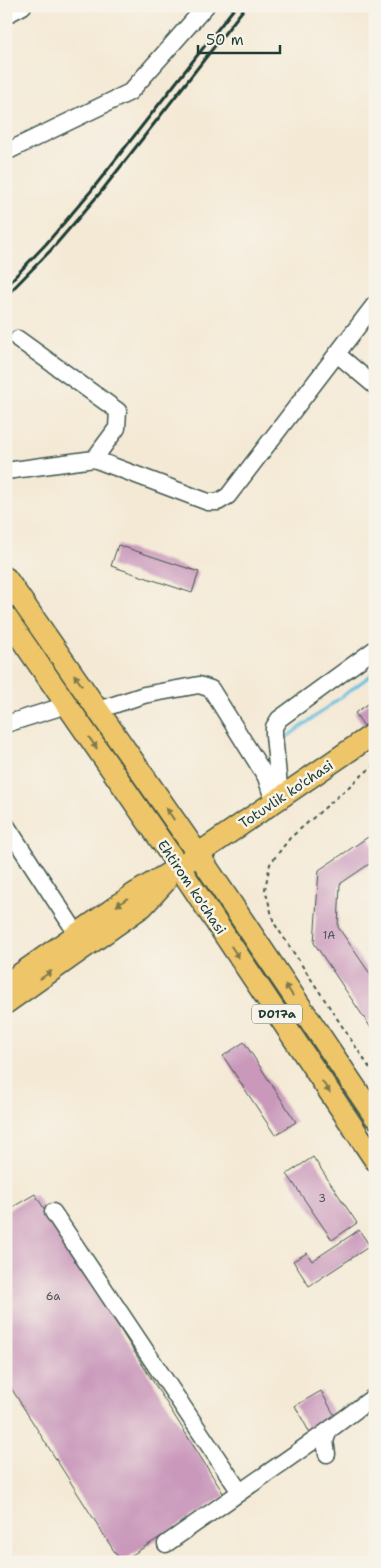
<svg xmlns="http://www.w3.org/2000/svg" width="381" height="1568" font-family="'Shantell Sans',sans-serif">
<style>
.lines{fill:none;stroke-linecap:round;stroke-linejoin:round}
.stream{stroke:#62bee0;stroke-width:3}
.building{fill:#c998bb}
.minor-casing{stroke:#3f574c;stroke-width:19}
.major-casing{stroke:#3f574c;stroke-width:24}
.path{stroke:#3f574c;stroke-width:2;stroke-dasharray:4 4;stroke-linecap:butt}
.minor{stroke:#fff;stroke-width:16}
.major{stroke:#eec569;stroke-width:21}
.rail{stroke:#1f3d34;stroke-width:3}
.oneway{fill:#7c7a4c}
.labels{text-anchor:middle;stroke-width:5;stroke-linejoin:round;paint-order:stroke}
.number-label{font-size:11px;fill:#4a5456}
.shield{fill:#f7f3e8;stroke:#60746a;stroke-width:1}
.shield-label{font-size:12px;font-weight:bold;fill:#1f3d34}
.street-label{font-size:14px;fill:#1f3d34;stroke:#f7f3e8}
</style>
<rect width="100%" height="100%" fill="#f7f3e8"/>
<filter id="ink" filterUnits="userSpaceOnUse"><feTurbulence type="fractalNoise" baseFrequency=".02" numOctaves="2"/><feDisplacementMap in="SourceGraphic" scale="10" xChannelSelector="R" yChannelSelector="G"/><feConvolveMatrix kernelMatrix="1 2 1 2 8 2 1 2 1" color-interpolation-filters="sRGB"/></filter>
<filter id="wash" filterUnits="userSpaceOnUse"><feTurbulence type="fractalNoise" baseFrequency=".0096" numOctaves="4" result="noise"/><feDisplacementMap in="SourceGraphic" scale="20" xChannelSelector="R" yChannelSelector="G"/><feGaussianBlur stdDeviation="1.12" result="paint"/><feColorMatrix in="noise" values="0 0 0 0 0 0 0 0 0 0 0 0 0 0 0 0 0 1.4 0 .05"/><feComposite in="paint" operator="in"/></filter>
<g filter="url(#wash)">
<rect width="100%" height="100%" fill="#f4e9d5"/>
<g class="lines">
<!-- stream -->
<path class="stream" d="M282 741 375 672"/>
</g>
<g id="blocks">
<!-- building -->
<g class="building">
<path d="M118 545 199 572 192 593 111 566Z"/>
<path d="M375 699V718L364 726 355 713Z"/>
<path d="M368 837 375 847V860L340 884 338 927 375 981V1034L314 943 319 870Z"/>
<path d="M244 1042 296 1122 275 1135 223 1056Z"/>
<path d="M313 1157 357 1223 332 1240 287 1174Z"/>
<path d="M35 1194 225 1496 121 1562 6 1380V1211Z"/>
<path d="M359 1230 370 1246 309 1286 293 1261 307 1253 312 1261Z"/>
<path d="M321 1391 337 1420 311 1435 295 1406Z"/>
</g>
</g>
</g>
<g filter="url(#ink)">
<use href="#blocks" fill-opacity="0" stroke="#3f574c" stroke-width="1"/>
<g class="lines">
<!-- minor casing -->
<g class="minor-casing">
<g id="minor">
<path d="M6 15 23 6"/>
<path d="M6 152 130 92 206 6"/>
<path d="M18 339 118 411 117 428 94 459"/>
<path d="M337 354 375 386"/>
<path d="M6 471 94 459 208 502H218L228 496 375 304"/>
<path d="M98 710 144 695 199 685 211 689 266 777 274 802"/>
<path d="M6 724 67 705"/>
<path d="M280 797 274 735V727L279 719 375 649"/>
<path d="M6 825 77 934"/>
<path d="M53 1212 240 1492"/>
<path d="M327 1454 325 1441 329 1430 375 1396"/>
<path d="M166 1544 329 1430"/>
</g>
</g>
<!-- major casing -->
<g class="major-casing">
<g id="major">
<path d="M6 578 198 854 375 1117"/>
<path d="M6 617 179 867 375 1160"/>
<path d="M6 984 134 894 179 867 375 733"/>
<path d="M6 1003 143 906 165 882"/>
</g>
</g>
<!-- path -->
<path class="path" d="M375 764 290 838 270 864 265 889 274 923 375 1076"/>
<!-- minor -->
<use href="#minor" class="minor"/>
<!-- major -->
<use href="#major" class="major"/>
<!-- rail -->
<g class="rail">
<path d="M6 286 46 244 91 191 236 6"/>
<path d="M6 296 51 250 100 193 246 6"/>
</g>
</g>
<!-- one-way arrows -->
<defs><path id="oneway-solid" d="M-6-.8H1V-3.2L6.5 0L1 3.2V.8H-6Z" transform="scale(1.25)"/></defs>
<g class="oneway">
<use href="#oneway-solid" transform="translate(78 680) rotate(-125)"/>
<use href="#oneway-solid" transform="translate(93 743) rotate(55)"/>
<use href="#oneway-solid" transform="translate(170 814) rotate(-125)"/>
<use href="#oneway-solid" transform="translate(122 902) rotate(145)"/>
<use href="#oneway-solid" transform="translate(235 952) rotate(56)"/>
<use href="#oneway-solid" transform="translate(46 975) rotate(-35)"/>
<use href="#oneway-solid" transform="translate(289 990) rotate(-124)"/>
<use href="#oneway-solid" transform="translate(326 1087) rotate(56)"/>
</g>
</g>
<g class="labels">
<!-- number labels -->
<g class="number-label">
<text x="329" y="939">1А</text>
<text x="322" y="1202">3</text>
<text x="53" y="1300">6а</text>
</g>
<!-- shield labels -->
<rect class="shield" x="252" y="1004.5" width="50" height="19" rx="4"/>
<g class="shield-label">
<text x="277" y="1018">D017a</text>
</g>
<!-- street labels -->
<g class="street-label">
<text transform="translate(286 794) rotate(-34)" y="5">Totuvlik ko'chasi</text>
<text transform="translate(192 887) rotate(56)" y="5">Ehtirom ko'chasi</text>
</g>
</g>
<!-- margin -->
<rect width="381" height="1568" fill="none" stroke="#f7f3e8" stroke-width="25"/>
<!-- scale -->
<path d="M198 45v8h82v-8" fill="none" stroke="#1f3d34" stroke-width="2.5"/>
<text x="206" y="45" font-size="15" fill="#1f3d34" stroke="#f7f3e8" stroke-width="4" paint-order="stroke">50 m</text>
</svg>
